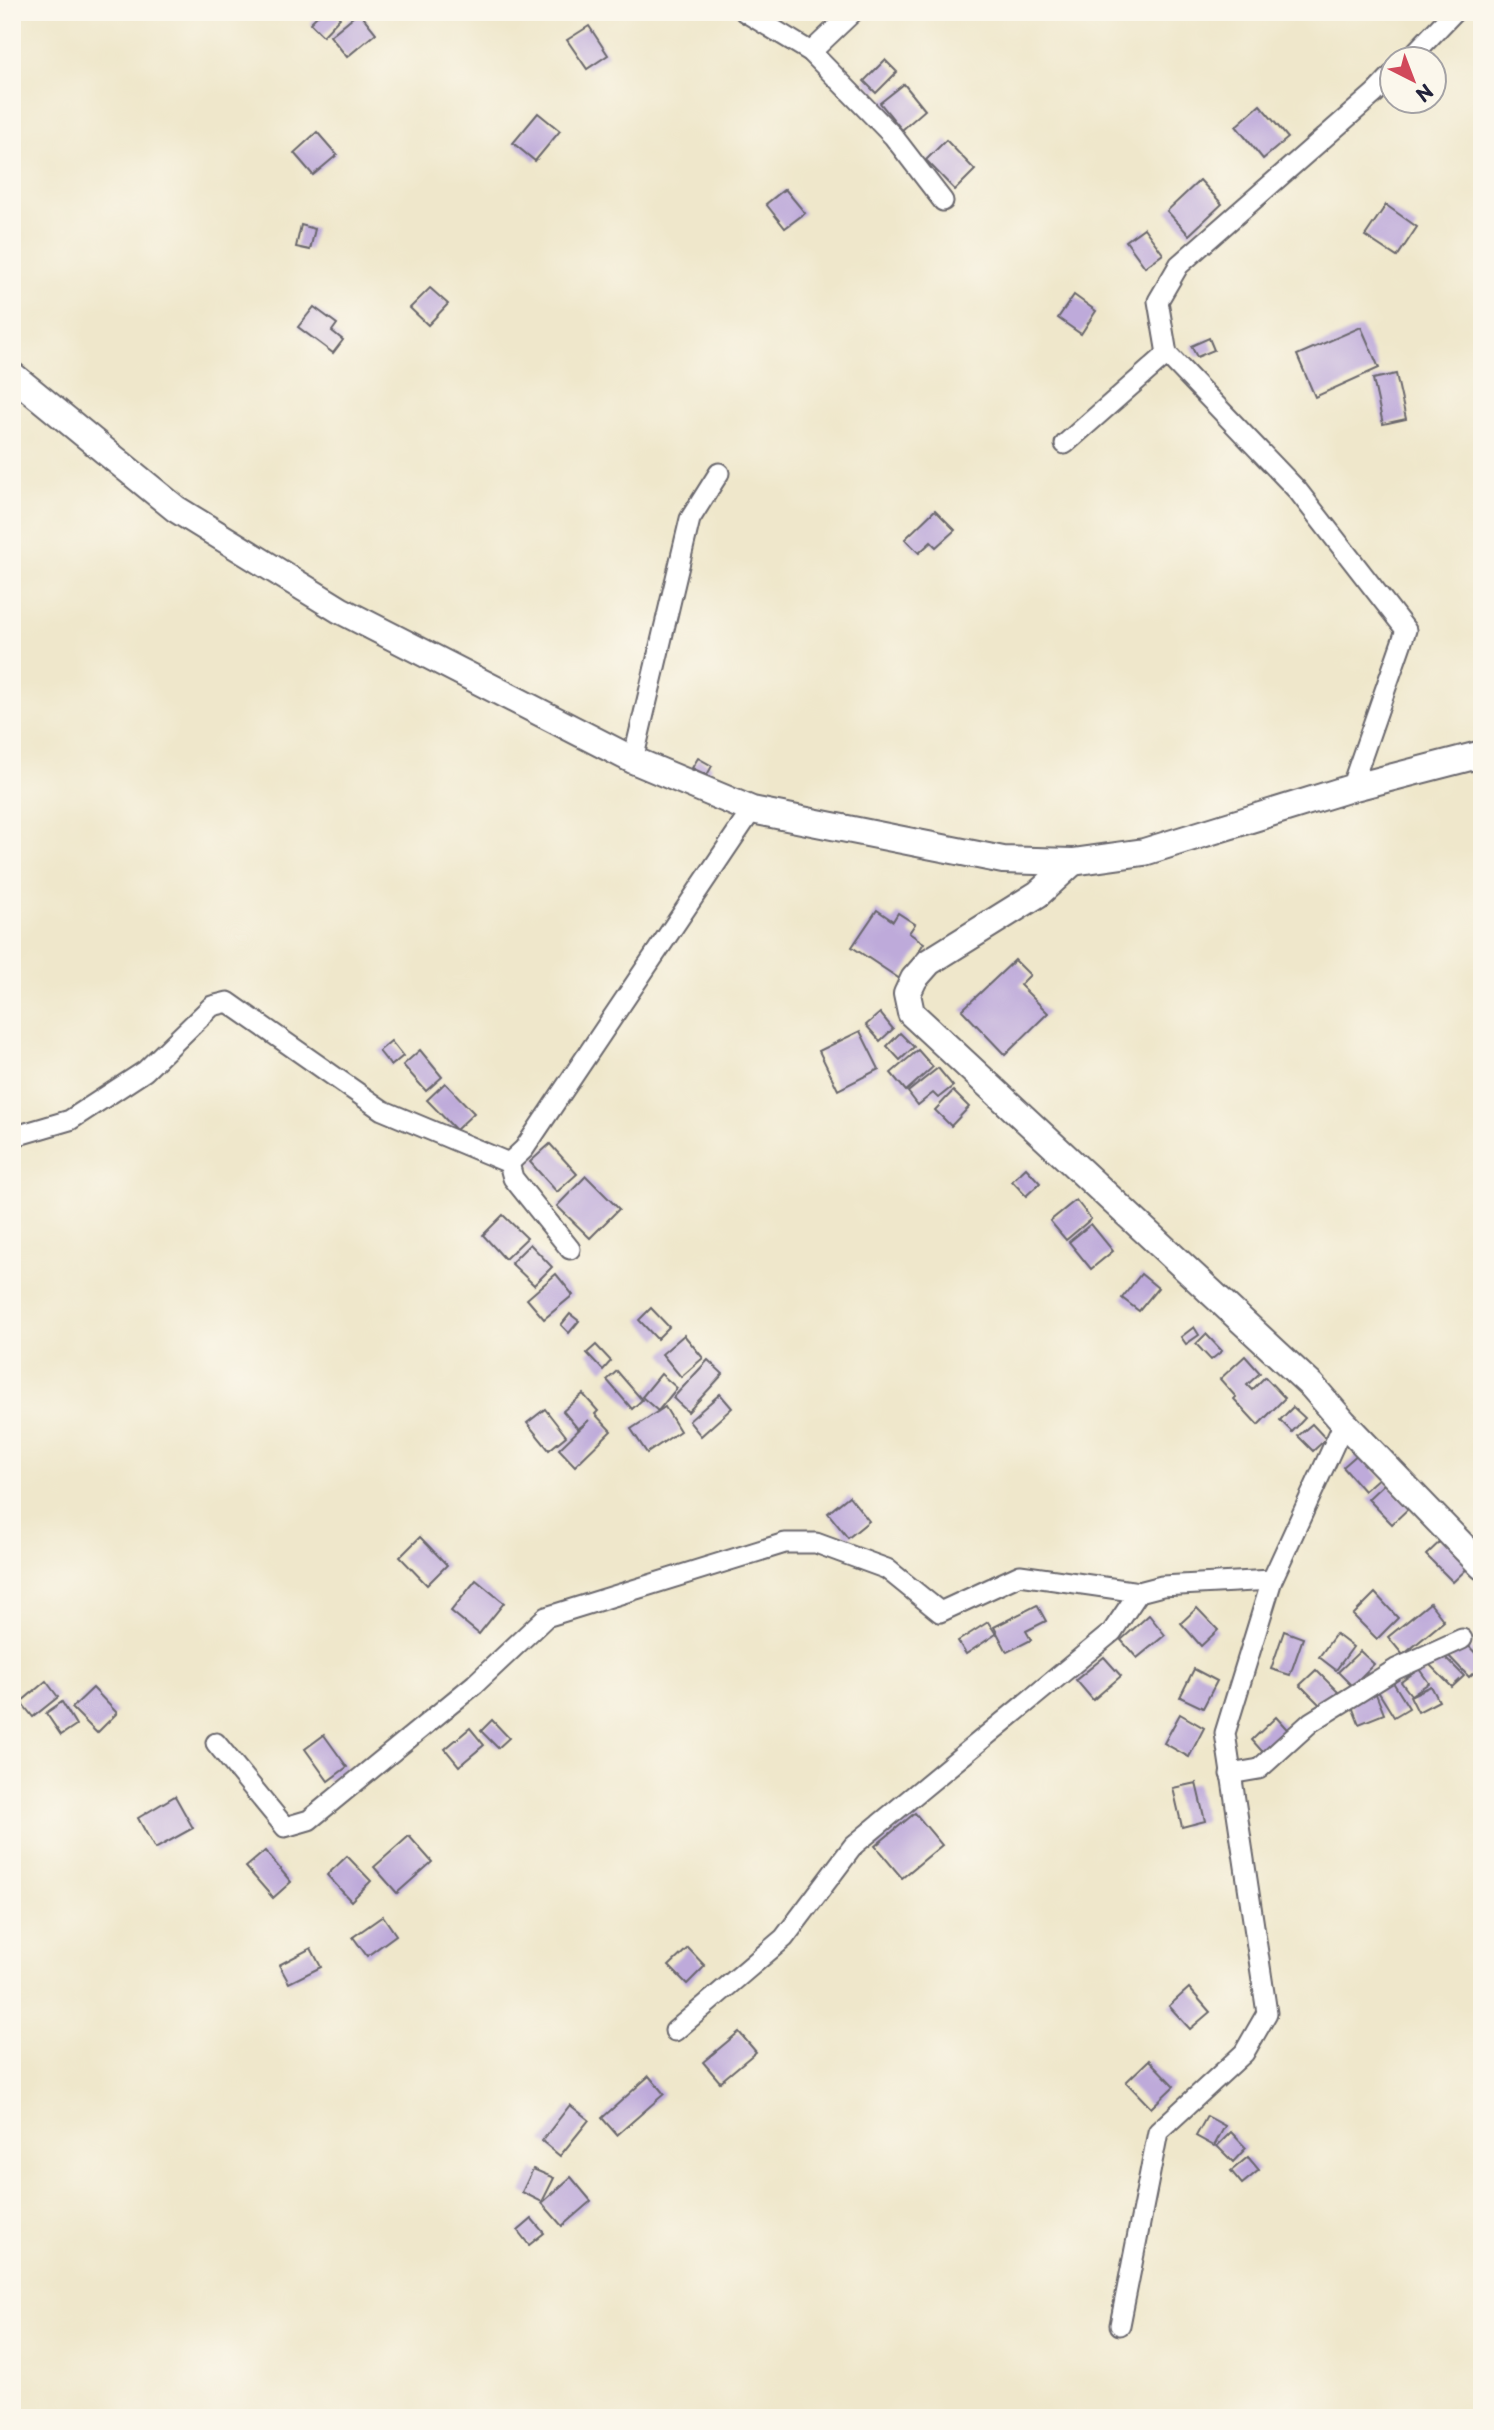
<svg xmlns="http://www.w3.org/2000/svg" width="1494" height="2430" font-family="'Playpen Sans',sans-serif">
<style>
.building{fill:#beaada}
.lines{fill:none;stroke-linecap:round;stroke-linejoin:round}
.street-casing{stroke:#6a676d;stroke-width:23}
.secondary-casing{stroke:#6a676d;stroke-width:30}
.street{stroke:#fff;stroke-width:19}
.secondary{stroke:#fff;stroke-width:26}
</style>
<rect width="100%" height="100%" fill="#fbf7ec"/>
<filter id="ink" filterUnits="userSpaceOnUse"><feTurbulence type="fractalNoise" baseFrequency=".0143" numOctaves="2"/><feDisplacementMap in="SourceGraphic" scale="14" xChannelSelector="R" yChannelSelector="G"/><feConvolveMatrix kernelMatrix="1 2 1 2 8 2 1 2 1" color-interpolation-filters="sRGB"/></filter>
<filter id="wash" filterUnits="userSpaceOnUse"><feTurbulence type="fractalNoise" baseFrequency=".00686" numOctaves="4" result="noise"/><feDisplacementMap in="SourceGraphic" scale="28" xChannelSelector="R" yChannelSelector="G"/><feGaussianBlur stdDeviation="1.57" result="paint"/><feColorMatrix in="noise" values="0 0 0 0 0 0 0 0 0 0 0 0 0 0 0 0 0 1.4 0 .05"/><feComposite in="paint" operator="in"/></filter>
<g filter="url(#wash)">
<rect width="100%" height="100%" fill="#efe7cb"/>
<g id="blocks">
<!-- building -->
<g class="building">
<path d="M321 12H335L340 18 323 36 310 23Z"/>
<path d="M359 12 376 33 347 57 330 36Z"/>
<path d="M589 26 608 55 587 69 567 40Z"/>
<path d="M885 60 897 72 876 93 864 81Z"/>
<path d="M904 84 925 110 902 130 880 103Z"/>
<path d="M1260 105 1288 138 1263 159 1236 126Z"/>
<path d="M538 113 560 131 535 161 513 143Z"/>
<path d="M317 132 337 155 313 175 294 153Z"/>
<path d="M946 140 975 170 955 190 926 160Z"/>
<path d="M1200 180 1222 204 1189 235 1167 211Z"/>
<path d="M785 189 805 213 785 228 766 204Z"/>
<path d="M1386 205 1417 227 1397 257 1365 236Z"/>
<path d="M301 225 315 229 310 250 296 247Z"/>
<path d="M1144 228 1163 254 1145 267 1126 241Z"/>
<path d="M430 288 448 304 428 325 410 308Z"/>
<path d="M1074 295 1096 311 1081 334 1058 318Z"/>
<path d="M314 307 337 324 332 331 343 340 333 353 298 327Z"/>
<path d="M1361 327 1379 368 1315 397 1297 355Z"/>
<path d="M1209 338 1214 350 1197 357 1191 346Z"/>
<path d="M1396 374 1406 419 1383 424 1373 379Z"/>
<path d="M935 510 955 530 936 547 931 542 919 553 905 539Z"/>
<path d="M698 758 712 766 707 775 692 768Z"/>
<path d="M877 910 893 921 898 913 915 924 909 933 924 943 900 979 852 947Z"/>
<path d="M1015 960 1030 975 1020 985 1048 1013 1005 1055 962 1010Z"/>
<path d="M880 1013 893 1029 880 1041 866 1025Z"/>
<path d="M860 1031 879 1069 838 1090 819 1051Z"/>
<path d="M900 1033 914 1047 900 1060 887 1046Z"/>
<path d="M391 1041 403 1056 391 1066 379 1051Z"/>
<path d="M420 1050 442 1077 426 1091 403 1065Z"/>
<path d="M918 1050 933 1067 906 1091 891 1073Z"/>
<path d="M938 1068 953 1086 938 1098 933 1093 918 1105 908 1092Z"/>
<path d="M445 1083 474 1113 456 1130 427 1100Z"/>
<path d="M953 1091 969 1107 951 1126 935 1110Z"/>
<path d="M550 1144 577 1174 557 1192 530 1162Z"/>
<path d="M1026 1168 1040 1183 1026 1196 1012 1181Z"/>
<path d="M586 1176 619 1209 590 1238 557 1206Z"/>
<path d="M1076 1200 1091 1219 1066 1240 1050 1221Z"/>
<path d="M503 1215 527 1238 505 1259 483 1235Z"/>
<path d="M1091 1224 1113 1251 1091 1269 1069 1242Z"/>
<path d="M530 1244 552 1267 534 1285 511 1263Z"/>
<path d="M556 1274 573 1295 544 1319 527 1299Z"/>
<path d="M1141 1274 1158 1288 1139 1311 1122 1298Z"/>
<path d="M651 1308 669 1327 657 1339 639 1320Z"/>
<path d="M570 1314 579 1321 569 1333 561 1325Z"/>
<path d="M1194 1327 1199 1335 1186 1344 1181 1337Z"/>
<path d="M1206 1334 1222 1351 1211 1360 1196 1344Z"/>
<path d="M684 1335 703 1358 681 1377 662 1354Z"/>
<path d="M596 1345 611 1361 603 1370 587 1353Z"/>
<path d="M1245 1356 1260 1373 1247 1385 1252 1390 1265 1377 1285 1398 1258 1425 1234 1399 1236 1397 1220 1379Z"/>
<path d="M708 1360 723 1374 688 1412 673 1398Z"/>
<path d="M617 1371 642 1400 632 1409 607 1380Z"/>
<path d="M661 1374 677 1388 658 1411 642 1397Z"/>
<path d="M583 1394 598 1411 595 1414 611 1431 575 1466 559 1449 589 1420 578 1429 563 1411Z"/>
<path d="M720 1394 732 1408 701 1436 689 1421Z"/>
<path d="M665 1407 680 1431 647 1453 631 1429Z"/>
<path d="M1293 1407 1305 1418 1292 1432 1280 1420Z"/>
<path d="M545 1409 566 1436 549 1450 527 1423Z"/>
<path d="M1312 1424 1326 1439 1313 1451 1298 1436Z"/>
<path d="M1359 1453 1380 1477 1364 1491 1343 1467Z"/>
<path d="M1386 1482 1410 1507 1392 1524 1368 1499Z"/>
<path d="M849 1496 869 1521 848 1538 828 1513Z"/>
<path d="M1446 1536 1472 1564 1453 1582 1426 1555Z"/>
<path d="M420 1537 447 1565 427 1585 400 1557Z"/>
<path d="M476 1580 504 1603 479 1634 451 1611Z"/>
<path d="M1375 1593 1398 1618 1377 1639 1353 1615Z"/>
<path d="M1430 1603 1444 1621 1403 1655 1388 1637Z"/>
<path d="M1037 1605 1046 1621 1026 1631 1031 1640 1007 1652 994 1627Z"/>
<path d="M1197 1608 1218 1630 1201 1646 1181 1623Z"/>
<path d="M1149 1615 1165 1635 1137 1658 1121 1640Z"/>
<path d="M988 1622 996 1634 966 1654 958 1641Z"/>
<path d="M1284 1631 1303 1638 1290 1675 1271 1669Z"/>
<path d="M1336 1634 1353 1647 1336 1670 1319 1657Z"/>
<path d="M1462 1639 1482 1660V1665L1469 1677 1446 1653Z"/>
<path d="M1360 1651 1374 1664 1352 1686 1338 1672Z"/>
<path d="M1442 1654 1464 1676 1452 1687 1430 1665Z"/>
<path d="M1104 1657 1121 1676 1093 1700 1076 1680Z"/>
<path d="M1194 1669 1217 1681 1203 1708 1180 1697Z"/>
<path d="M1419 1669 1429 1683 1411 1695 1401 1682Z"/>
<path d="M1316 1670 1338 1692 1323 1708 1300 1685Z"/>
<path d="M1391 1679 1409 1708 1394 1717 1376 1688Z"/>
<path d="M46 1681 58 1697 33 1717 21 1702Z"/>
<path d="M1431 1686 1439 1701 1418 1712 1410 1696Z"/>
<path d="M93 1688 117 1713 97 1733 72 1708Z"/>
<path d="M1374 1689 1384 1714 1359 1724 1349 1699Z"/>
<path d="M62 1702 76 1725 61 1735 46 1713Z"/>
<path d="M1180 1714 1204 1728 1189 1757 1164 1743Z"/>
<path d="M1276 1717 1293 1736 1269 1759 1252 1740Z"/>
<path d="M492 1720 509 1738 498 1748 481 1731Z"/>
<path d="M470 1728 484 1745 459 1766 445 1749Z"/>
<path d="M324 1735 347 1767 328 1781 305 1749Z"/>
<path d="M1196 1783 1205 1821 1182 1827 1173 1788Z"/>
<path d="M175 1796 193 1828 155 1849 138 1818Z"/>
<path d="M915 1813 942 1845 902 1878 875 1846Z"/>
<path d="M409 1836 432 1862 397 1893 374 1867Z"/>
<path d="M265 1851 291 1882 273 1898 246 1867Z"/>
<path d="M347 1856 371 1881 351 1901 327 1875Z"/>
<path d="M383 1916 396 1935 367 1956 353 1937Z"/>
<path d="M311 1948 321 1967 289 1983 279 1965Z"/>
<path d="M688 1948 705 1966 687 1984 669 1966Z"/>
<path d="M1189 1988 1210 2012 1190 2029 1169 2006Z"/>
<path d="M739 2032 756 2052 720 2082 703 2062Z"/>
<path d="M1149 2060 1174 2086 1151 2108 1126 2082Z"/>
<path d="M649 2076 664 2094 617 2135 602 2118Z"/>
<path d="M570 2105 589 2120 560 2156 542 2141Z"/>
<path d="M1207 2116 1225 2126 1214 2146 1196 2136Z"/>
<path d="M1231 2132 1246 2148 1233 2162 1217 2146Z"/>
<path d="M1248 2157 1259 2170 1242 2184 1231 2171Z"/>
<path d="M533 2169 554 2178 542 2202 522 2192Z"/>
<path d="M571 2177 591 2201 562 2226 542 2203Z"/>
<path d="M532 2219 544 2233 529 2245 518 2231Z"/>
</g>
</g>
</g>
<g filter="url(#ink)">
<use href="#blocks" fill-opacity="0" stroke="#6a676d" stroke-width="2"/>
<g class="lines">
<!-- street casing -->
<g class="street-casing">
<g id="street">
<path d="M745 12 811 52 893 136 943 201"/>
<path d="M811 52 853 12"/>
<path d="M1408 60 1454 12"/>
<path d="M1065 444 1167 354"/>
<path d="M633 760 690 519 719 473"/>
<path d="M1351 788 1406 630 1298 491 1167 354 1158 301 1179 265 1375 93 1392 75"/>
<path d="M12 1137 70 1120 145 1071 212 1006 228 1002 382 1110 509 1163"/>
<path d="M509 1163 524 1149 752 810"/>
<path d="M509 1163 513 1178 570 1249"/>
<path d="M216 1743 285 1827 309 1820 475 1684 546 1617 785 1543H816L887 1569 940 1612 1020 1575 1139 1592 1162 1586 1272 1580"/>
<path d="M1230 1774 1259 1769 1311 1722 1396 1669 1462 1639"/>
<path d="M675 2031 784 1938 854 1845 1112 1632 1139 1592"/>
<path d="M1120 2325 1158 2132 1244 2053 1267 2013 1225 1733 1272 1580 1344 1423"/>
</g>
</g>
<!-- secondary casing -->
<g class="secondary-casing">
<g id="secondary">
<path d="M12 375 176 509 340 610 633 760 752 810 1003 860 1073 862 1144 852 1351 788 1482 754"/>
<path d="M1073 862 1038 894 929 962 914 979 907 994 911 1013 1312 1386 1344 1423 1482 1566"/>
</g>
</g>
<!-- street -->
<use href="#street" class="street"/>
<!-- secondary -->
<use href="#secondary" class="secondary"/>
</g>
</g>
<!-- margin -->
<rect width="1494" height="2430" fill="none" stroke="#fbf7ec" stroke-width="42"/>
<!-- north arrow -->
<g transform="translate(1413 80) rotate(138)"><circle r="33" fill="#fbf7ec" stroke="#a4a2a5" stroke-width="2"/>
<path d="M0-5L12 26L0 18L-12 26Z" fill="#d1495b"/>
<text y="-10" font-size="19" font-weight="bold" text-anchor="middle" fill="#22223b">N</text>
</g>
</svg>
